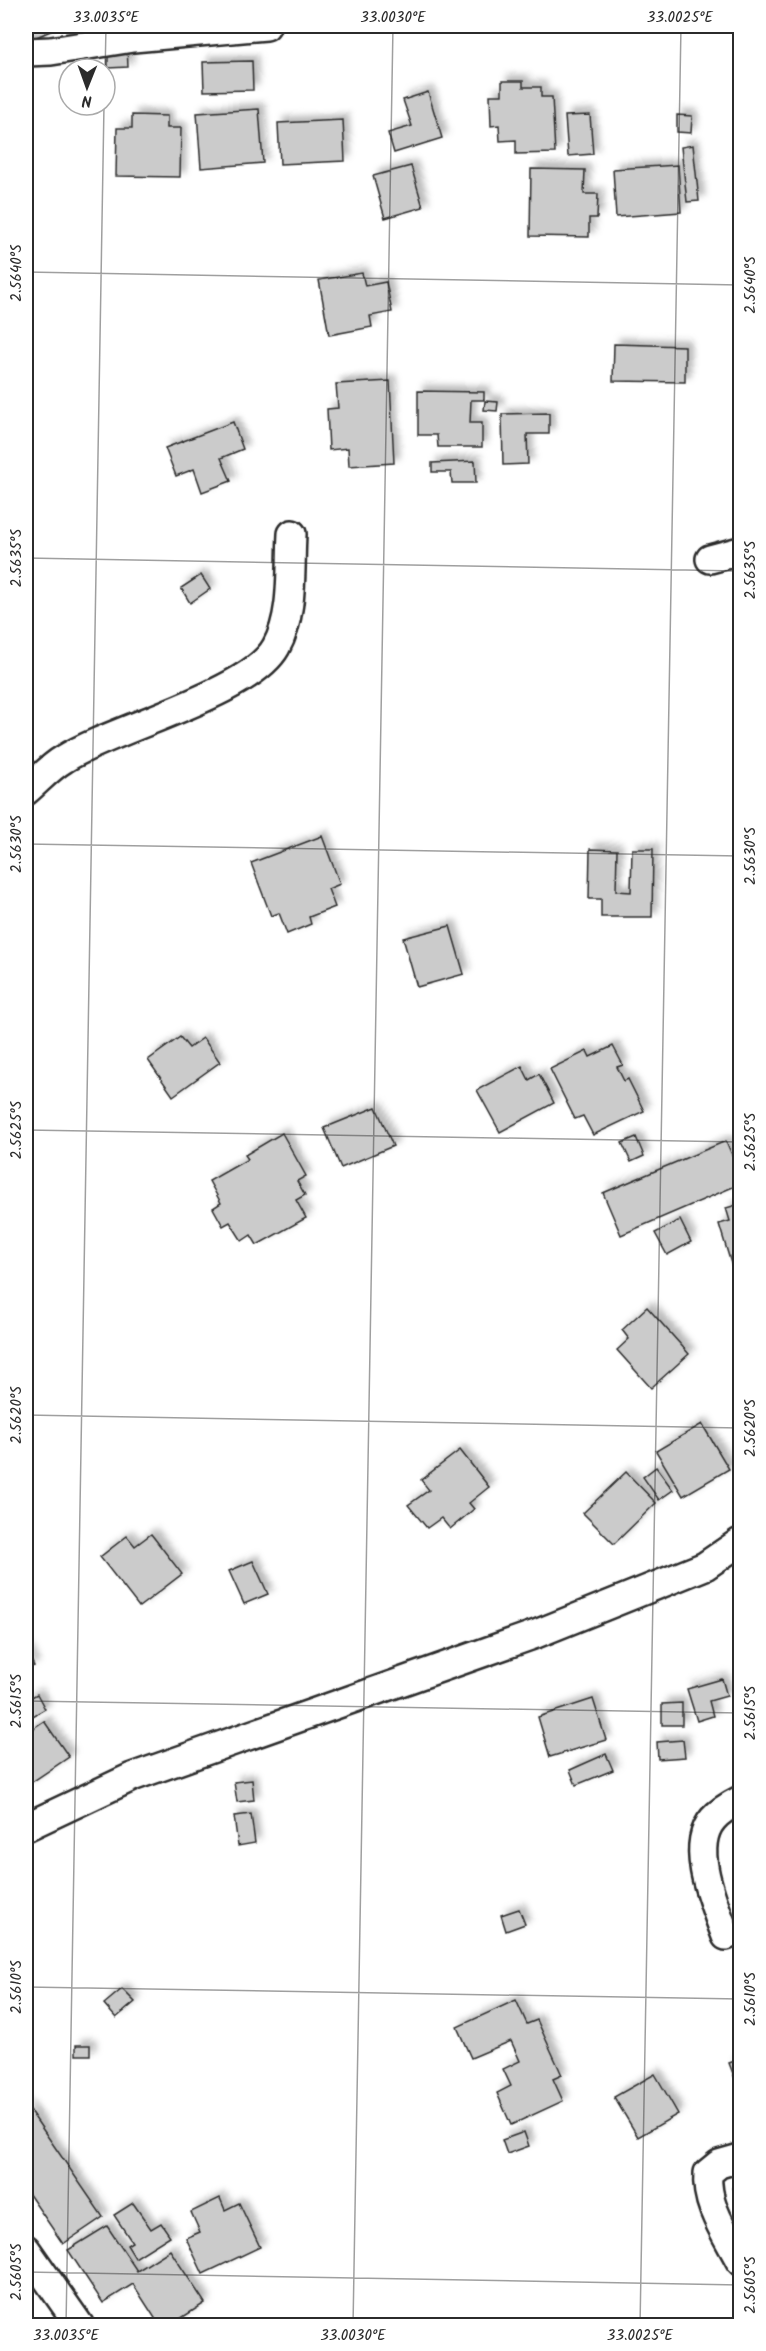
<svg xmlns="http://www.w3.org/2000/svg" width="766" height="2351" font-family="Kalam,sans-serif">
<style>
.building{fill:#cbcbcb;stroke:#2b2b2b;stroke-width:1.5;filter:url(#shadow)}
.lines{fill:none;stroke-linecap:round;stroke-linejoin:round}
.street-casing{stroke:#2b2b2b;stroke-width:32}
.street{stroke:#fff;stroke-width:27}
.ticks{fill:none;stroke:#2b2b2b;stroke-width:1.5;stroke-opacity:0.45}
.neatline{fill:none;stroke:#2b2b2b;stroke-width:2}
.ticks-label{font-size:15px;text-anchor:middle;fill:#2b2b2b}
</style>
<defs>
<filter id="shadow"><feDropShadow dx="5.5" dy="-5.5" stdDeviation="3" flood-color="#0004"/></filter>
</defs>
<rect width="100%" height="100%" fill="#fff"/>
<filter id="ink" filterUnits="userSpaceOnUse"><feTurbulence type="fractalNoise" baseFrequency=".0167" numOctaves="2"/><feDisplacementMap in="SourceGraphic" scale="12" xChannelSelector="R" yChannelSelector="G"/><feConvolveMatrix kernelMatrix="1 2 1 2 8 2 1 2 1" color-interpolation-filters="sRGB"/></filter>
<g filter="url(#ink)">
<!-- building -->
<g class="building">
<path d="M26 26H60L61 27 31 39Z"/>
<path d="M108 47H127L128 67 108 68Z"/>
<path d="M252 61 253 90 204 91 203 62Z"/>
<path d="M502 81H523V87H541V97H552L555 153 516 154V140L500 141 499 125 491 126 490 95H502Z"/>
<path d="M428 92 442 138 394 153 388 133 412 126 403 100Z"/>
<path d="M259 109 263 163 201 168 197 113Z"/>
<path d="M132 115 167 116V128H181L180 177 116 176 117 128H132Z"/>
<path d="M590 115 593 154 568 156 565 116Z"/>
<path d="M677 115 692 116 691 133 677 132Z"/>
<path d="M343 120 345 161 280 164 278 123Z"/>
<path d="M693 145 699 201 687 202 681 147Z"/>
<path d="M678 165 681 212 616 217 613 169Z"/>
<path d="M411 166 423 207 385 218 373 176Z"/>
<path d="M531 169 585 170 584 194H598L597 218H589V237L530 236Z"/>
<path d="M362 273 365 286 386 282 392 312 370 316 372 327 329 335 319 280Z"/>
<path d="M614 344 685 346V382L613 381Z"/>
<path d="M390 381 394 463 349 466 348 448 329 450 327 409 338 408 336 384Z"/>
<path d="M418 391 484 392V400H471L470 423H482V447H438L437 435H418Z"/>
<path d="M485 401 498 402 497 411 484 410Z"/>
<path d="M549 413V434H527L528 464 503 465 502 414Z"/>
<path d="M233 422 243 449 221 458 231 481 202 492 194 469 176 476 165 448Z"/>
<path d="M475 461 476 483H452L451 472H432V463Z"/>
<path d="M201 575 210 589 190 603 181 588Z"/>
<path d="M322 836 340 884 328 889 335 907 309 917 311 924 287 934 279 913 271 916 251 863Z"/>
<path d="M590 849 617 850 616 891 631 892 632 849H653L652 917H601V899H589Z"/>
<path d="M450 926 464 974 417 987 403 938Z"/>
<path d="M180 1037 189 1048 203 1038 220 1062 173 1096 148 1060Z"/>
<path d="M613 1046 623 1065 617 1067 624 1081 628 1079 644 1111 593 1135 583 1116 575 1119 550 1069 587 1051 590 1057Z"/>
<path d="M522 1066 529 1080 539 1074 554 1103 500 1132 477 1090Z"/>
<path d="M376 1107 393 1146 341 1168 324 1128Z"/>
<path d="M282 1133 306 1176 297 1181 305 1195 296 1200 306 1218 257 1245 251 1235 242 1241 230 1222 223 1226 213 1208 221 1203 209 1181 248 1159 245 1155Z"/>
<path d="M636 1137 644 1156 631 1162 622 1143Z"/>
<path d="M726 1141 740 1174V1184L621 1235 603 1193Z"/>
<path d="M740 1204V1268L733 1270 719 1224 730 1221 726 1208Z"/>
<path d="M680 1220 691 1242 667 1255 655 1233Z"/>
<path d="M647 1307 689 1354 651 1388 617 1350 629 1339 622 1330Z"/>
<path d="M702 1424 729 1469 683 1496 656 1451Z"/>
<path d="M460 1450 489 1487 469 1503 474 1509 450 1529 441 1518 427 1528 408 1505 429 1490 421 1480Z"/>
<path d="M656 1467 673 1490 659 1500 643 1477Z"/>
<path d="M626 1472 656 1503 614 1544 583 1513Z"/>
<path d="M151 1534 182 1574 139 1607 100 1557 127 1536 135 1546Z"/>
<path d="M253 1561 268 1594 244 1604 229 1571Z"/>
<path d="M26 1649 34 1666 26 1669Z"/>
<path d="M722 1679 727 1696 709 1701 713 1716 697 1721 687 1689Z"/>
<path d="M37 1694 45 1709 26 1720V1700Z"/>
<path d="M593 1699 606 1740 550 1757 538 1717Z"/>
<path d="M682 1703V1725H662V1704Z"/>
<path d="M44 1721 69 1757 26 1786V1733Z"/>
<path d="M683 1740 685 1757 658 1759 657 1742Z"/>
<path d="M606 1754 613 1770 576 1785 570 1770Z"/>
<path d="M252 1780 254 1800 237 1802 234 1782Z"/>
<path d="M251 1814 255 1843 238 1846 234 1816Z"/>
<path d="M519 1909 525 1924 506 1931 501 1915Z"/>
<path d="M122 1989 135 2002 116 2018 104 2004Z"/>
<path d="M516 2000 527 2024 537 2020 562 2075 553 2079 563 2101 511 2125 497 2093 511 2086 503 2069 520 2061 511 2041 471 2058 457 2027Z"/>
<rect x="76" y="2045" width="14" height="10"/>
<path d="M740 2059V2092L729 2063Z"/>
<path d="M655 2074 678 2114 638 2137 614 2097Z"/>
<path d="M26 2105 103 2217 63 2244 26 2190Z"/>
<path d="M524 2132 529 2146 507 2154 502 2140Z"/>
<path d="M740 2183V2203L732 2188Z"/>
<path d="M220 2198 225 2210 239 2203 260 2247 203 2274 186 2238 200 2232 191 2212Z"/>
<path d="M133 2203 151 2229 161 2223 170 2236 135 2258 127 2245 132 2242 114 2215Z"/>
<path d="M107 2226 137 2271 170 2250 205 2303 169 2326H160L133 2284 103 2303 68 2250Z"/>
</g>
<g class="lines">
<!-- street casing -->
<g class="street-casing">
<g id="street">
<path d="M26 52 51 51 133 38 266 26"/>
<path d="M710 559 740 551"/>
<path d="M26 791C38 781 50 767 64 759 113 728 250 694 276 647 294 615 290 570 292 534"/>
<path d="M26 1827 132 1777 536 1634 705 1566 740 1542"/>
<path d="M726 1936C715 1906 688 1848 713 1819 719 1812 732 1804 740 1800"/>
<path d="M740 2158 719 2164 708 2173C705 2205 726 2234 740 2261"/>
<path d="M26 2249 80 2326"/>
</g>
</g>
<!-- street -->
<use href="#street" class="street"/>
</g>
</g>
<!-- ticks -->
<path class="ticks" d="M105 76 106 26M26 272 740 285M26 558 740 571M26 844 740 856M26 1130 740 1142M26 1415 740 1428M26 1701 740 1713M26 1987 740 1999M26 2272 740 2285M66 2326 104 105M353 2326 393 26M640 2326 681 26"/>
<!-- margin -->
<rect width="766" height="2351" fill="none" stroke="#fff" stroke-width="66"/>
<!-- north arrow -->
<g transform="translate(87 87) rotate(181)"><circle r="28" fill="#ffffff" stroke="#aaaaaa" stroke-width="1.5"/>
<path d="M0-4.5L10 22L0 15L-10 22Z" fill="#2b2b2b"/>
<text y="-9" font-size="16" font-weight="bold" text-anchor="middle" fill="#2b2b2b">N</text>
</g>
<rect x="33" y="33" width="700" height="2285" class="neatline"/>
<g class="ticks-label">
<text x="106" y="22">33.0035°E</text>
<text x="393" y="22">33.0030°E</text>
<text x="680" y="22">33.0025°E</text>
<text transform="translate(16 273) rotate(-90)" y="5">2.5640°S</text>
<text transform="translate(750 285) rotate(-90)" y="5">2.5640°S</text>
<text transform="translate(16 558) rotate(-90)" y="5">2.5635°S</text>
<text transform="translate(750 570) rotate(-90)" y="5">2.5635°S</text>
<text transform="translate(16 844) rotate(-90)" y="5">2.5630°S</text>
<text transform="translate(750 856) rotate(-90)" y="5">2.5630°S</text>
<text transform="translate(16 1130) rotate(-90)" y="5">2.5625°S</text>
<text transform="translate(750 1142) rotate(-90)" y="5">2.5625°S</text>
<text transform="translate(16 1415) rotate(-90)" y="5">2.5620°S</text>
<text transform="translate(750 1428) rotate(-90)" y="5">2.5620°S</text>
<text transform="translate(16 1701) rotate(-90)" y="5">2.5615°S</text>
<text transform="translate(750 1713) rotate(-90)" y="5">2.5615°S</text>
<text transform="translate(16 1987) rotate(-90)" y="5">2.5610°S</text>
<text transform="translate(750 1999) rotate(-90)" y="5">2.5610°S</text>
<text transform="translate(16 2272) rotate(-90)" y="5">2.5605°S</text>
<text transform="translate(750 2285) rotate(-90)" y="5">2.5605°S</text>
<text x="66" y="2340">33.0035°E</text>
<text x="353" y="2340">33.0030°E</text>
<text x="640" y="2340">33.0025°E</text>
</g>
</svg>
